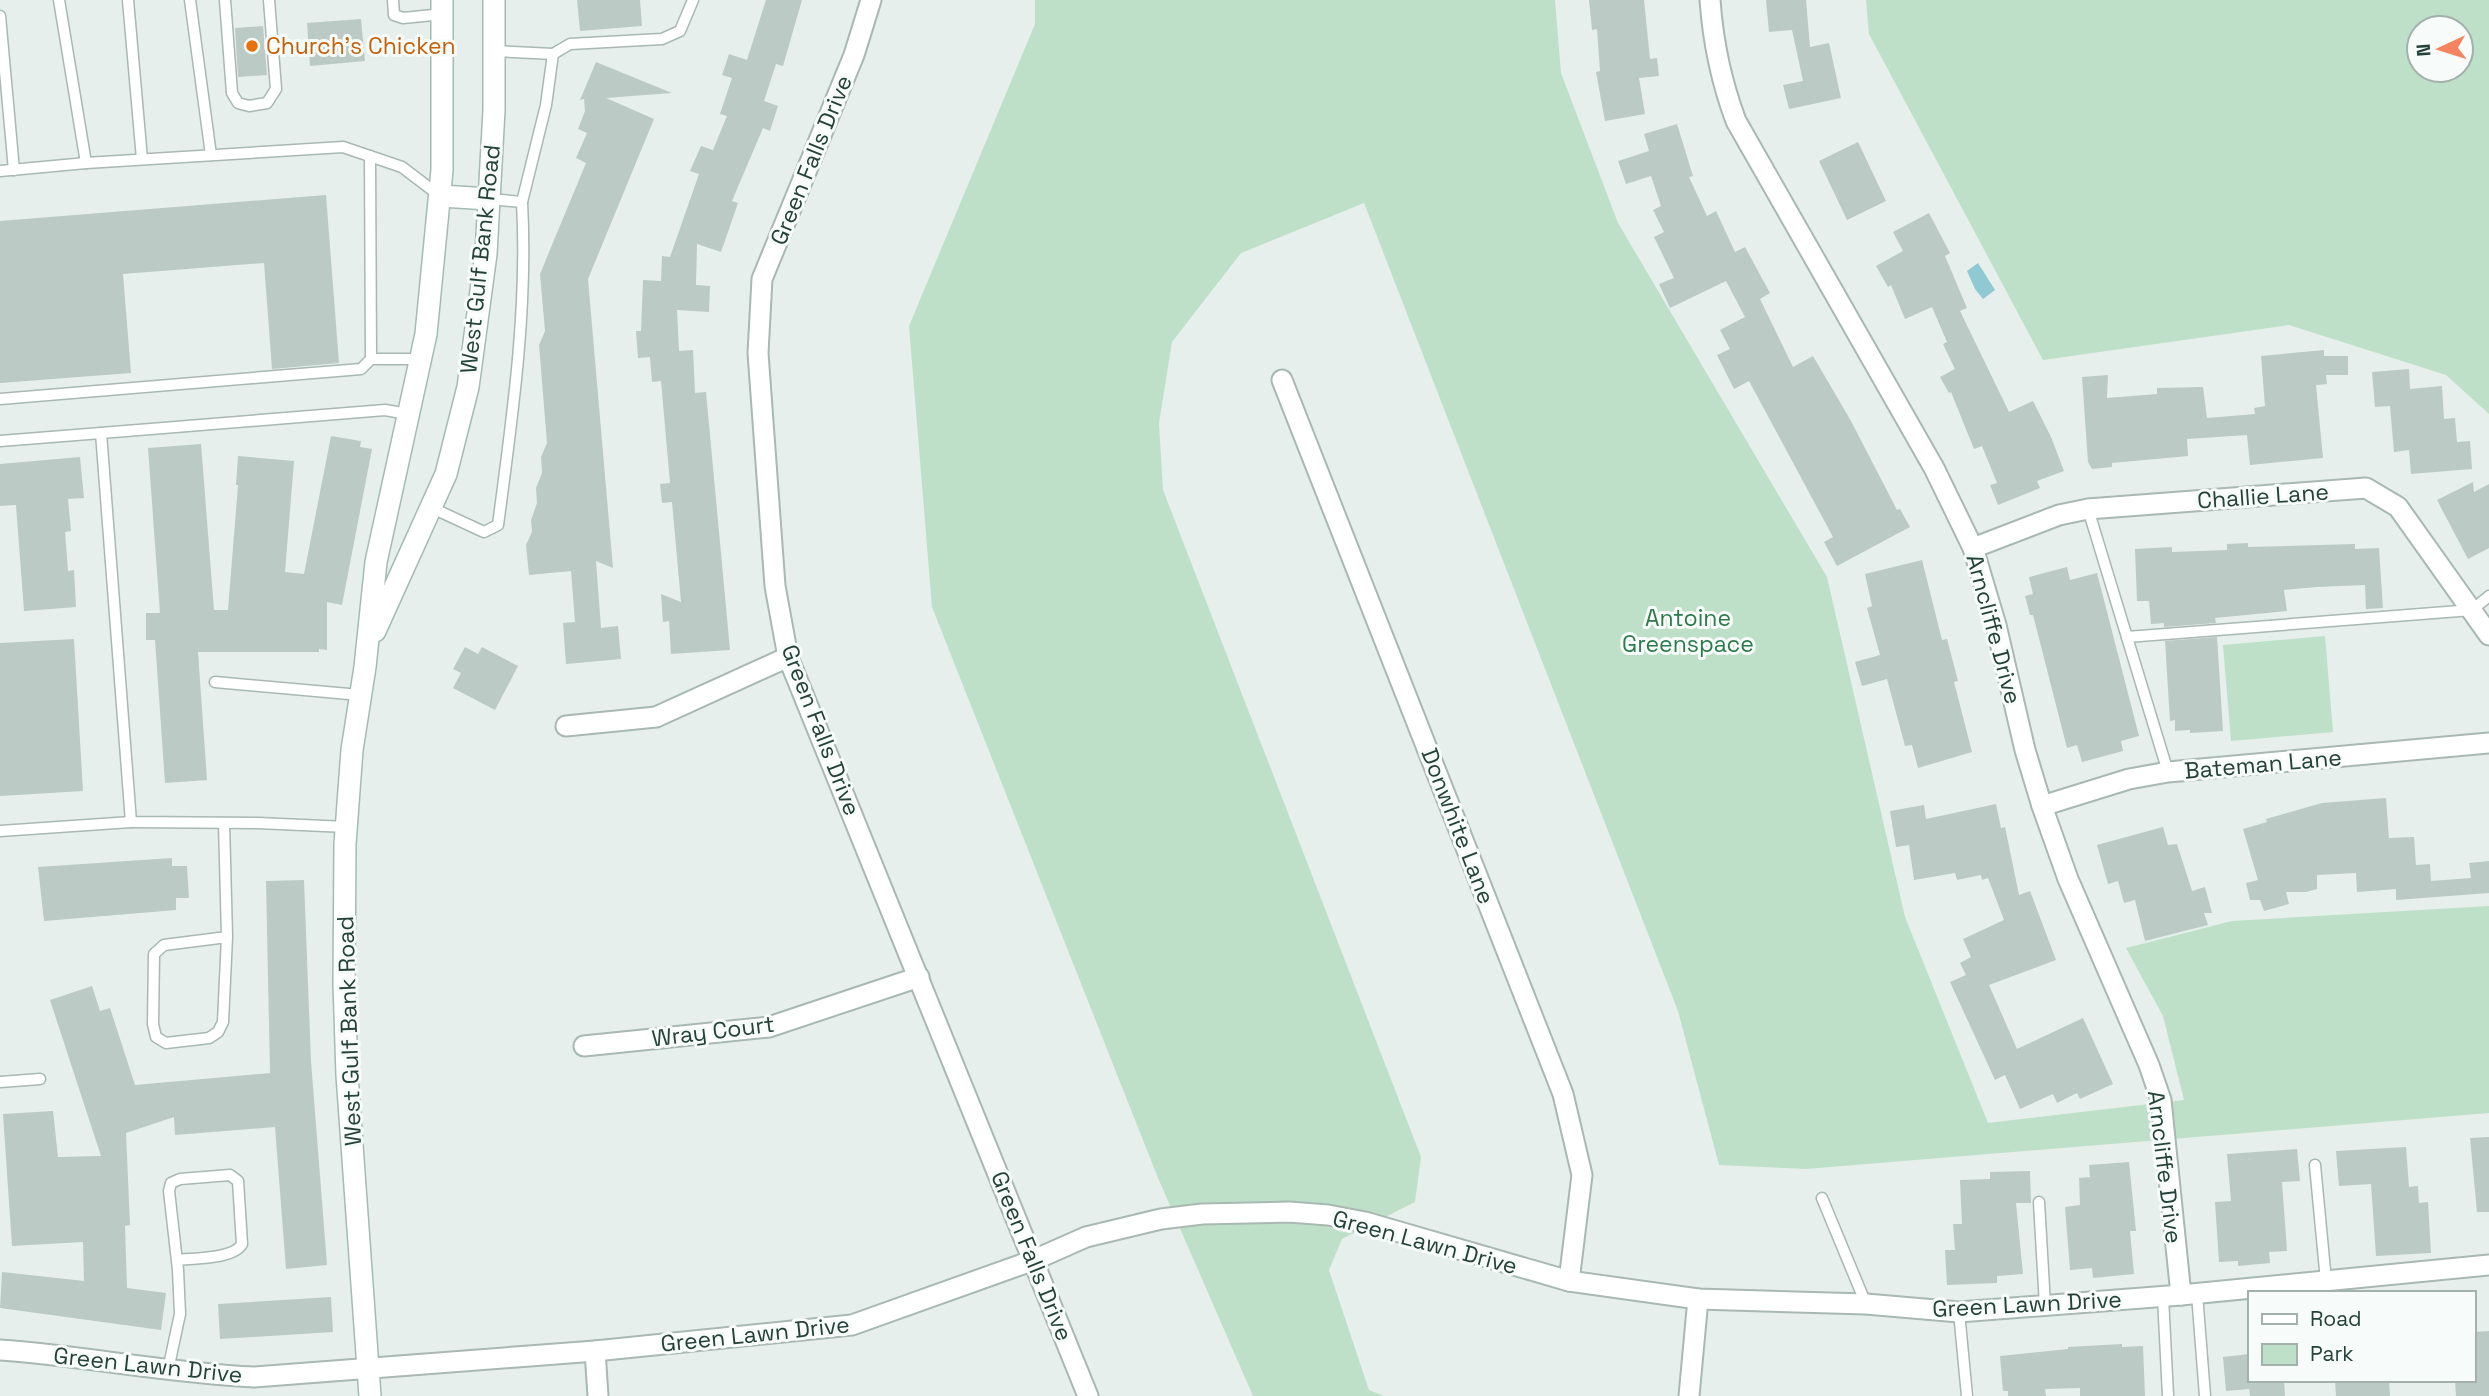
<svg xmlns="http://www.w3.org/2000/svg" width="2489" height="1396" font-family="'Space Grotesk',sans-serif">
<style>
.green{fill:#bfe0c8;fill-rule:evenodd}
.water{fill:#8ec9d4}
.building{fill:#bbcac4}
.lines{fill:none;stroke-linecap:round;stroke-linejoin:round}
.lane-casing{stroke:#a8b8b2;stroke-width:13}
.street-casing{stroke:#a8b8b2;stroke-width:23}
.secondary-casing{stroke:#a4bbb3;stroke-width:24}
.lane{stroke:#fff;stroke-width:10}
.street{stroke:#fff;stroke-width:19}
.secondary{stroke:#fff;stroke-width:21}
.food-dot{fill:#e8710a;stroke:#f7fbf9;stroke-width:2.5}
.labels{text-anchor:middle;stroke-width:6;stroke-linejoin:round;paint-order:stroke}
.food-label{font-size:23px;fill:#c56008;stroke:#f7fbf9;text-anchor:start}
.street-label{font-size:23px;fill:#24423a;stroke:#f7fbf9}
.park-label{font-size:23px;fill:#2d7a4b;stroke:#f7fbf9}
</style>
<rect width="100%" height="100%" fill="#e6efeb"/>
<!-- green -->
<g class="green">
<path d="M1035 0H1555L1561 73 1618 223 1827 577 1905 917 1988 1123 2184 1100 2163 1016 2126 948 2232 921 2489 906V1113L1806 1169 1719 1165 1678 1011 1364 203 1241 253 1172 342 1159 423 1163 490 1421 1157 1415 1202 1342 1239 1329 1270 1369 1390 1384 1396H1253L1158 1178 932 607 909 326 1035 24Z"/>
<path d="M1866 0H2489V414L2446 375 2289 325 2043 360 1869 34ZM2461 28V70H2419V28Z"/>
<path d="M2325 636 2333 732 2231 741 2223 645Z"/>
</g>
<!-- water -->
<path class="water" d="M1978 263 1995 290 1983 299 1975 289 1967 271Z"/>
<!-- building -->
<g class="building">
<path d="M577 0H640L642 26 580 31Z"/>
<path d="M766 0H802L783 66 776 64 764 101 778 106 770 131 763 128 732 201 738 203 721 252 697 244 696 285 710 286 709 312 677 310 679 351 693 350 695 393 706 392 730 650 671 654 669 621 663 622 661 594 681 602 672 502 662 503 660 484 670 483 661 381 652 382 650 357 638 358 636 331H641L643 280 661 281 662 256 670 257 699 174 690 171 701 146 713 150 727 116 720 114 732 78 722 75 729 54 747 60Z"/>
<path d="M1589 0H1644L1650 59 1657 58 1659 76 1639 78 1645 114 1605 121 1596 72 1600 71 1597 29 1592 30Z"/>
<path d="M1766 0H1806L1810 47 1829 43 1841 98 1789 109 1783 85 1803 81 1792 30 1769 32Z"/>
<path d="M361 19 365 61 310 66 307 23Z"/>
<path d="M263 26 267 75 238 77 235 28Z"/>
<path d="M596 62 672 93 606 98 654 119 588 279 613 568 596 561 601 628 618 626 621 659 566 664 563 623 575 622 571 571 529 575 526 545 532 532 531 520 537 503 536 488 542 473 541 457 547 443 539 345 545 331 540 274 586 163 576 158 587 133 578 129 585 111 584 99 580 100Z"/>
<path d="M1677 124 1693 176 1689 177 1707 216 1716 211 1735 252 1745 247 1770 293 1760 299 1793 367 1813 356 1851 421 1897 510 1900 509 1910 527 1837 566 1824 542 1833 537 1749 381 1734 389 1717 355 1730 349 1720 330 1745 317 1726 281 1670 308 1659 284 1674 278 1654 237 1664 232 1653 210 1661 206 1651 176 1626 184 1618 161 1649 151 1644 134Z"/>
<path d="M1858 142 1886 201 1847 220 1819 161Z"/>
<path d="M326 195 339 363 272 369 264 263 123 274 131 373 0 383V221Z"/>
<path d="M1929 213 1950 253 1945 256 1967 308 1960 311 2009 412 2033 401 2051 437 2064 471 2037 481 2040 488 1998 505 1990 485 1997 483 1982 446 1974 449 1951 392 1949 393 1940 377 1955 369 1943 344 1947 342 1932 307 1905 319 1891 285 1888 287 1876 266 1903 251 1893 232Z"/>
<path d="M2324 350V356H2348V375H2326L2327 384 2316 385 2323 458 2250 465 2247 435 2187 439 2188 456 2112 463V467L2092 469 2088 462 2082 377 2108 375 2107 398 2157 394V388L2203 387 2207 418 2255 414 2254 408 2265 406 2261 356Z"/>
<path d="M2409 369 2410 389 2442 386 2444 419 2455 418 2457 442 2470 441 2472 469 2411 474 2409 450 2394 452 2390 406 2375 407 2372 372Z"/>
<path d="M331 436 361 441 360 447 372 449 342 605 327 602V650L319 649V652H198L207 780 165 783 155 640H146V613H160L148 448 201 444 214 610H228L238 485H236L238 456 294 461 285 572 304 574Z"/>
<path d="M80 457 84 498 68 499 71 531 65 532 68 571 74 570 76 607 24 611 16 505 0 506V464Z"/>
<path d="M2473 482 2474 492 2489 484V548L2468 559 2437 500Z"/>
<path d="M2248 543V547L2355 544V549L2379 548 2383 608 2366 609 2365 585 2317 587 2284 590 2287 611 2215 618 2216 623 2164 627V623L2151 624 2149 601H2137L2135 549 2172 547V552L2227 550V544Z"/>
<path d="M1922 560 1942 640 1947 639 1958 681 1954 682 1972 752 1918 768 1912 745 1905 746 1887 679 1862 686 1855 662 1880 655 1867 608 1872 606 1865 574Z"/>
<path d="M2067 567 2070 580 2097 573 2139 736 2121 741 2123 751 2082 762 2077 745 2067 748 2033 615H2030L2025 596 2033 594 2029 577Z"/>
<path d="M2217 637 2223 731 2190 733V730L2175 731V720L2170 721 2165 641Z"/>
<path d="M74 639 83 791 0 796V643Z"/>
<path d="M465 647 478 654 482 647 518 666 495 710 453 688 461 673 453 669Z"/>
<path d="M2386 798 2389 838 2414 837 2416 865 2430 864 2431 881 2471 878 2469 863 2489 861V893L2396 900V889L2357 892 2356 873 2317 875V889L2306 892H2286L2289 904 2264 911 2260 900H2250L2246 883 2258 880 2243 829 2267 822 2266 819 2322 803Z"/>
<path d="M1996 804 2001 828 2005 827 2019 895 2030 891 2056 960 1989 985 2017 1049 2083 1018 2113 1084 2080 1099 2077 1093 2057 1103 2053 1094 2020 1109 2005 1075 1995 1080 1950 982 1966 975 1960 963 1971 957 1963 939 2004 920 1988 878 1982 880 1981 875 1957 880 1955 873 1914 880 1909 845 1896 847 1890 811 1924 805 1926 819Z"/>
<path d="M2163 827 2168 845 2177 844 2192 891 2205 887 2212 913H2204L2208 925 2145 941 2135 900 2124 903 2118 881 2108 884 2097 845Z"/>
<path d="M172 858V866H187L189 898H176V910L44 921 38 867Z"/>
<path d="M304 880 311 1061 327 1265 286 1269 275 1127 175 1135 174 1117 126 1133 130 1225 125 1226 127 1288 166 1293 161 1330 0 1308 2 1272 84 1281 83 1242 12 1246 3 1114 53 1111 58 1157 101 1156 50 1000 92 986 100 1011 110 1008 135 1085 270 1073 266 881Z"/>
<path d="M2489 1137V1212H2477L2470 1138Z"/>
<path d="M2406 1147 2409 1187 2418 1186 2419 1203 2428 1202 2431 1253 2376 1256 2371 1184 2339 1186 2336 1151Z"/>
<path d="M2297 1149 2300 1181 2282 1182 2287 1251 2269 1252 2270 1263 2238 1266V1261L2219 1262 2215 1202 2231 1201 2227 1154Z"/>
<path d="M2129 1162 2136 1231H2130L2134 1274 2093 1278 2092 1268 2070 1270 2065 1207 2080 1205 2079 1178 2090 1177 2089 1165Z"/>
<path d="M2030 1171 2031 1203H2016L2023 1274 1997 1276V1283L1947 1285 1945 1250H1955L1953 1224H1962L1960 1180 1990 1179V1172Z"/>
<path d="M331 1297 333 1332 220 1339 218 1304Z"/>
<path d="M2489 1331V1396H2456L2455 1380H2473V1332Z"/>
<path d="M2122 1344V1347L2143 1346 2145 1396H2080V1388L2045 1389 2046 1396H2008V1391H2003L2000 1356 2068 1349V1347Z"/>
<path d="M2249 1354V1380H2284L2285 1396H2250L2249 1386V1389L2226 1391 2223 1357Z"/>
<path d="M2335 1380H2389L2390 1396H2336Z"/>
</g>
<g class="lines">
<!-- lane casing -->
<g class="lane-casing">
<g id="lane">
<path d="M59 0 86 163"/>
<path d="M128 0 142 159"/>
<path d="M190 0 211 155"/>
<path d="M225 0 232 93 238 103 249 106 267 103 276 89 269 0"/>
<path d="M393 0 394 15 403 18 443 14"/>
<path d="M0 16 14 170"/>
<path d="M495 51 553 54"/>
<path d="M370 156 371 359H420"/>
<path d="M0 171 86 163 343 147 402 167 440 196"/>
<path d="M522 202 546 105 553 54 570 44 662 39 680 31 693 0"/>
<path d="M0 399 361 369 371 359"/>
<path d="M0 441 101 433"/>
<path d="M430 507 484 532 498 525C512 419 528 310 522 202L490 199"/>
<path d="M2088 509 2168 772"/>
<path d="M2127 637 2472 610 2489 596"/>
<path d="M215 682 360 695"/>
<path d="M224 823 227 937 164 945 154 954 153 1024 156 1037 166 1043 209 1038 218 1032 223 1022 227 937"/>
<path d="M346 827 258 823 131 822 101 433 385 410 408 414"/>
<path d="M0 831 131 822"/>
<path d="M0 1082 40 1079"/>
<path d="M2315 1165 2326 1281"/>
<path d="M1822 1198 1866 1304"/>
<path d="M2039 1202 2045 1305"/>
<path d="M2197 1294 2205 1396"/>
<path d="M2163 1297 2168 1396"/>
<path d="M1959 1312 1967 1396"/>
<path d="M168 1370 180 1314 178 1270 169 1191 171 1183 180 1179 230 1175 238 1181 242 1244C234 1259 194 1258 177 1260"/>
</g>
</g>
<!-- street casing -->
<g class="street-casing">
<g id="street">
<path d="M871 0 854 55 762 279 758 353 775 586 788 657 1088 1396"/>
<path d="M1710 0C1713 42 1721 81 1736 121L1934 468 1973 548 1996 625 2025 750 2042 806 2068 879 2149 1065 2161 1100 2181 1295"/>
<path d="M1282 380 1563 1094 1582 1175 1569 1281"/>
<path d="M1973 548 2059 515 2088 509 2366 488 2398 507 2489 635"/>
<path d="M566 726 656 717 788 657"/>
<path d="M2042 806 2129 779 2168 772 2489 743"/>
<path d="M584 1046 769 1027 919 977"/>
<path d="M0 1350C85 1356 168 1373 254 1377L595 1351 852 1325 1034 1260 1086 1237 1161 1219 1202 1214 1289 1212 1328 1215 1365 1222 1569 1281 1698 1299 1866 1304 1959 1312 2181 1295 2489 1265"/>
<path d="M595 1351 598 1396"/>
<path d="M1689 1396 1698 1299"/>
</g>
</g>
<!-- secondary casing -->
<g class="secondary-casing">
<g id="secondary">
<path d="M441 196 489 199"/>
<path d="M375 631 446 474 468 387 486 254 494 110V0"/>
<path d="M370 1396 347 1075 344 983 345 844 352 750 365 667 376 562 426 334 442 170V0"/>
</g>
</g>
<!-- lane -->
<use href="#lane" class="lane"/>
<!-- street -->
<use href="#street" class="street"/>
<!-- secondary -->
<use href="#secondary" class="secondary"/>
</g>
<!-- markers -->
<circle class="food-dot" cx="252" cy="46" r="7"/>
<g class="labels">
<!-- food labels -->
<g class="food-label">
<text x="266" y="54">Church's Chicken</text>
</g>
<!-- street labels -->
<g class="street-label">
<text transform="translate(811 160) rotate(-68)" y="8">Green Falls Drive</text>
<text transform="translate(480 259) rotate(-84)" y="8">West Gulf Bank Road</text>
<text transform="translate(2263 496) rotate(-4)" y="8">Challie Lane</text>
<text transform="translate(1994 629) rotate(75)" y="8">Arncliffe Drive</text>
<text transform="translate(821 730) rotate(69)" y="8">Green Falls Drive</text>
<text transform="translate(2263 764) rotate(-5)" y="8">Bateman Lane</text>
<text transform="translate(1458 826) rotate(69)" y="8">Donwhite Lane</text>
<text transform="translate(349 1031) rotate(-92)" y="8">West Gulf Bank Road</text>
<text transform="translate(713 1031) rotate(-7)" y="8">Wray Court</text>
<text transform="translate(2165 1167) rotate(83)" y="8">Arncliffe Drive</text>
<text transform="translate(1425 1242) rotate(15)" y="8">Green Lawn Drive</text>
<text transform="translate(1032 1256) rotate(68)" y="8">Green Falls Drive</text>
<text transform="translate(2027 1304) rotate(-3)" y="8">Green Lawn Drive</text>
<text transform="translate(755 1334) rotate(-6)" y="8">Green Lawn Drive</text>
<text transform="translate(148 1365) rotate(6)" y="8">Green Lawn Drive</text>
</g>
<!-- park labels -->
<g class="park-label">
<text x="1688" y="626">Antoine<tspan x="1688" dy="26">Greenspace</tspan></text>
</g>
</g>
<!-- legend -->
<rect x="2248" y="1291" width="228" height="91" fill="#f7fbf9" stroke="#a3b1ad" stroke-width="2"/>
<rect x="2262" y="1314" width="35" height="10" fill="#ffffff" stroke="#a3b1ad" stroke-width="2"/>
<text x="2310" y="1326" font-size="21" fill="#24423a">Road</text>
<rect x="2262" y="1344" width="35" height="21" fill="#bfe0c8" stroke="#a3b1ad" stroke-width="2"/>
<text x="2310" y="1361" font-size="21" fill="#24423a">Park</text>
<!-- north arrow -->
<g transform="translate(2440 49) rotate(266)"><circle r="33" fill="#f7fbf9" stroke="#a3b1ad" stroke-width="2"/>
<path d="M0-5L12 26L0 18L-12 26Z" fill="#f4845f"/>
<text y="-10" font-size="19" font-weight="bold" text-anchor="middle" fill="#24423a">N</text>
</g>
</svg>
